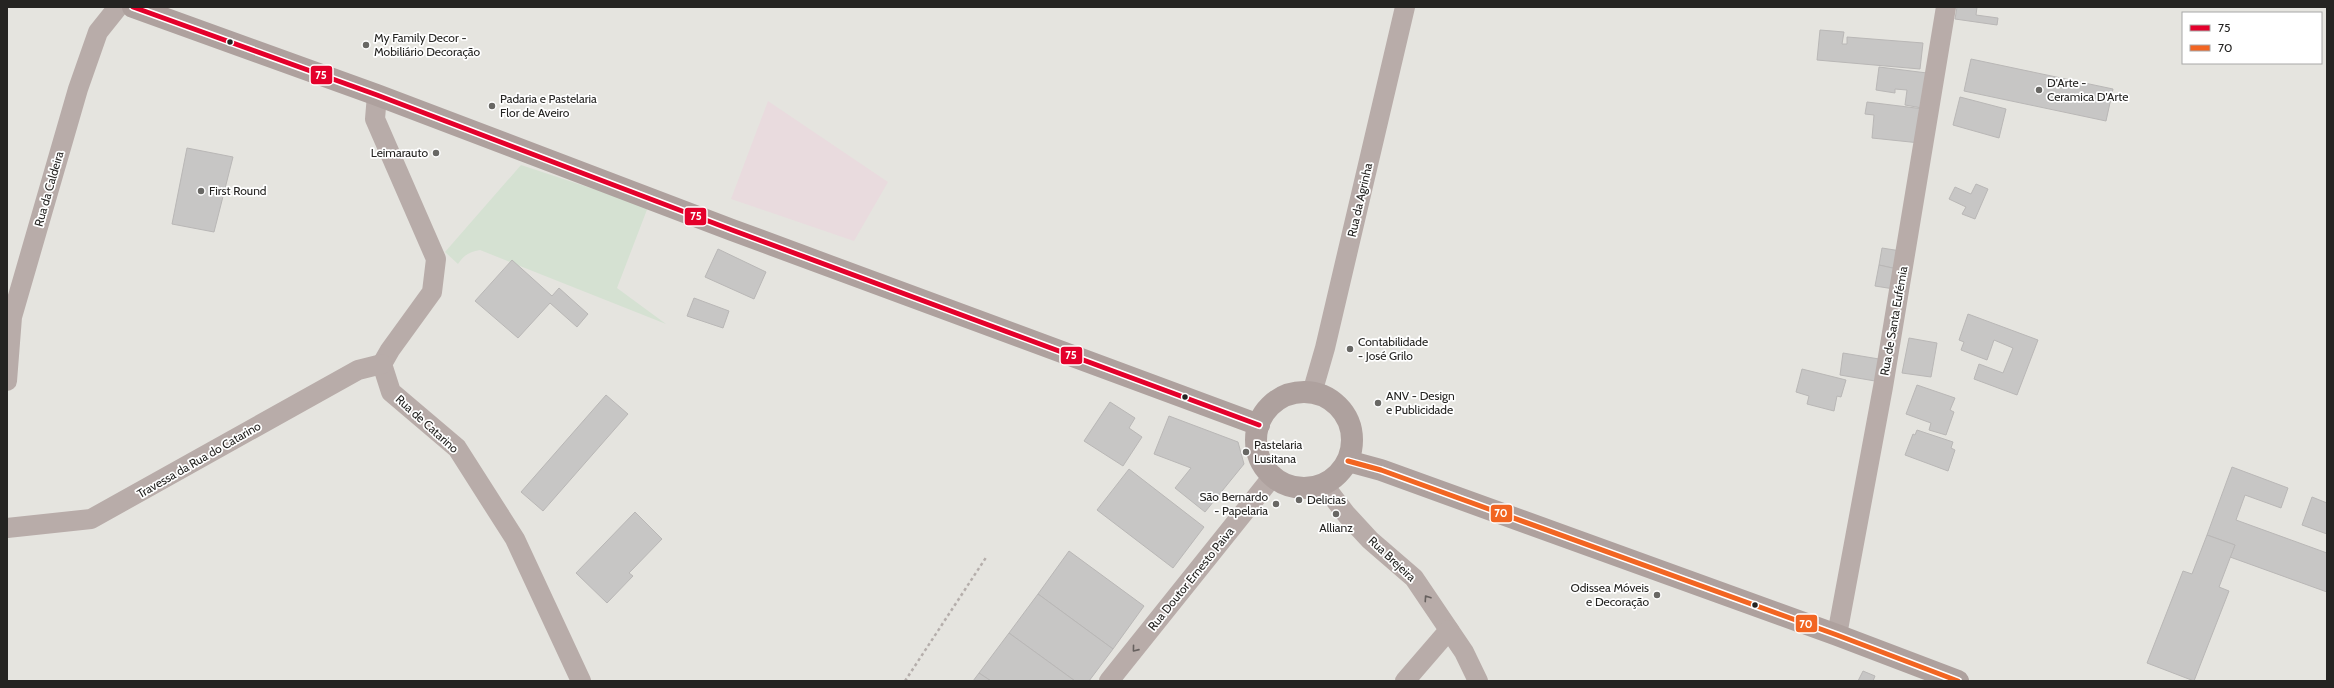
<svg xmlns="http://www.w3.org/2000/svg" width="2334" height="688" font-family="Cabin,sans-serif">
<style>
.education{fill:#e9dbde}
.green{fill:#d5e1d2}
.building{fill:#c7c6c5;stroke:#b9b7b6}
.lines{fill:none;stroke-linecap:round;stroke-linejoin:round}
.path{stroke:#b5aeab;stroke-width:2.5;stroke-dasharray:3 3;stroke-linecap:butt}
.minor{stroke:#b8aca9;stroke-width:20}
.secondary{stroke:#aea19e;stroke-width:22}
.bus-1-casing{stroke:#fff;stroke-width:8}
.bus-2-casing{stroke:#fff;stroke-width:8}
.bus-1{stroke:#e4002b;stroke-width:5}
.bus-2{stroke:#f26522;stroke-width:5}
.oneway{stroke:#67615f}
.bus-dot{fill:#252422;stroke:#fff;stroke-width:1.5}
.poi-dot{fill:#686764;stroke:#fff;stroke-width:1.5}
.labels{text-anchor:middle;stroke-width:3.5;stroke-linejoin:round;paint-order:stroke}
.poi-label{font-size:12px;fill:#252422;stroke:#fff;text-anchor:start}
.street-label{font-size:12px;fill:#252422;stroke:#fff}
.line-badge{stroke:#fff;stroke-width:1.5}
.badge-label{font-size:11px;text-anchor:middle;font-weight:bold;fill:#fff}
</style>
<rect width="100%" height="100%" fill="#e5e4df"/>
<!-- education -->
<path class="education" d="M768 101 888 182 854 241 731 199Z"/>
<!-- green -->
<path class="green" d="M521 165 648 207 617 288 666 324 480 250C469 252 464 255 458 264L445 252Z"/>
<!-- building -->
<g class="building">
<path d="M1957 7H1977L1976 15 1998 18 1997 25 1955 19Z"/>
<path d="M1820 30 1844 32 1842 44H1847V37L1923 43 1920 69 1817 60Z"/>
<path d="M1971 59 2113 89 2106 121 1964 91Z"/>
<path d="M1879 67 1927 73 1922 108 1905 105 1907 90 1895 89V93L1876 90Z"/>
<path d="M1960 97 2006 109 1999 138 1953 125Z"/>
<path d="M1867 102 1924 109 1920 143 1872 138 1874 115 1865 114Z"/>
<path d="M187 148 233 157 214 232 172 224Z"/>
<path d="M1976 184 1988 189 1975 219 1962 214 1966 207 1949 199 1955 187 1971 194Z"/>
<path d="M1882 248 1901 251 1897 269 1879 265Z"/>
<path d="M718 249 766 272 754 299 705 277Z"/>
<path d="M512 260 552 296 559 288 588 314 577 327 550 303 518 338 475 301Z"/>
<path d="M1879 265 1897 269 1894 289 1875 286Z"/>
<path d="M694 298 729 311 723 328 687 316Z"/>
<path d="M1968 314 2038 340 2017 395 1974 379 1979 364 2003 373 2013 348 1994 340 1987 360 1961 350 1964 342 1959 340Z"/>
<path d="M1909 338 1937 343 1931 377 1902 373Z"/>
<path d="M1843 353 1879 359 1875 381 1840 375Z"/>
<path d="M1802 369 1846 380 1841 397 1837 396 1834 411 1807 404 1809 396 1796 392Z"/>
<path d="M1917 385 1955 398 1950 410 1954 412 1946 435 1929 430 1931 423 1906 414Z"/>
<path d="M606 395 628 414 543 511 521 492Z"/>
<path d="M1110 402 1135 418 1129 428 1142 437 1123 466 1084 441Z"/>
<path d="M1169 416 1238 442 1244 464 1205 512 1175 488 1191 468 1154 454Z"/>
<path d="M1917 430 1953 442 1951 448 1955 450 1948 471 1905 455 1913 434 1915 435Z"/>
<path d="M2232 467 2288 488 2281 508 2245 495 2236 520 2327 553V592L2230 557 2235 545 2207 535Z"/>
<path d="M1129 469 1204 527 1173 568 1097 510Z"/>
<path d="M2312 497 2327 503V534L2302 525Z"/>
<path d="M635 512 662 539 629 573 633 576 607 603 576 573Z"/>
<path d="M2207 535 2235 545 2219 587 2229 591 2194 681 2147 663 2183 571 2192 574Z"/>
<path d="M1069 551 1144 606 1113 649 1038 594Z"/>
<path d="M1038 594 1113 649 1089 681H1075L1009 633Z"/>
<path d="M1009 633 1075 681H991L979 673Z"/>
<path d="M1863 671 1875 676 1873 681H1858Z"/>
<path d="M979 673 991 681H973Z"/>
</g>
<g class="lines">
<!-- path -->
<path class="path" d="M905 681 987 556"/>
<!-- minor -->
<g class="minor">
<path d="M377 95 375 119 436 259 432 292 390 350 382 364 391 392 457 448 515 539 581 681"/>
<path d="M7 381 12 317 78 89 98 32 118 7"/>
<path d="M1312 393 1325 348 1405 7"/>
<path d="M1323 484 1346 514 1370 540 1414 578 1464 652 1478 681"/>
<path d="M7 528 91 519 358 370 382 364"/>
<path d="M1837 635 1883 387 1946 7"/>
<path d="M1109 681 1273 476"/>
<path d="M1405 681 1449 630"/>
</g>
<!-- secondary -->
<g class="secondary">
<path d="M133 7 377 95 732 230 1259 425"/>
<circle cx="1304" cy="440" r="48"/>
<path d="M1348 461 1381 470 1837 635 1958 681"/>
</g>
<!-- bus-1 casing -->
<g class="bus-1-casing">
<path id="bus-1" d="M133 7 377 95 732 230 1259 425"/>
</g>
<!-- bus-2 casing -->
<g class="bus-2-casing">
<path id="bus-2" d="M1348 461 1381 470 1837 635 1958 681"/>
</g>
<!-- bus-1 -->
<use href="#bus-1" class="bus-1"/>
<!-- bus-2 -->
<use href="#bus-2" class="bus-2"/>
</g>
<!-- one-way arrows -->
<defs><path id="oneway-chevron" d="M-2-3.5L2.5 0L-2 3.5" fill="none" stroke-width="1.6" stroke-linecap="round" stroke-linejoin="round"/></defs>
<g class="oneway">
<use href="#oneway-chevron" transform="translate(1427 598) rotate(-124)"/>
<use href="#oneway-chevron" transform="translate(1135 649) rotate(129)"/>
</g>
<!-- markers -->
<g class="bus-dot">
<circle cx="230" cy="42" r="3.5"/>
<circle cx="1185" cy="397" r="3.5"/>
<circle cx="1755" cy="605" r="3.5"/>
</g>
<g class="poi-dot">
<circle cx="366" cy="45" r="4"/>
<circle cx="2039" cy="90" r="4"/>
<circle cx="492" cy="106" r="4"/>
<circle cx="436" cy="153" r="4"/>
<circle cx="201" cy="191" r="4"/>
<circle cx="1350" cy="349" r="4"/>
<circle cx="1378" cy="403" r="4"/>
<circle cx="1246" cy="452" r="4"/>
<circle cx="1299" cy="500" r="4"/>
<circle cx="1276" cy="504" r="4"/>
<circle cx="1336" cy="514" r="4"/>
<circle cx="1657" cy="595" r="4"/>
</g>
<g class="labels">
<!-- poi labels -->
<g class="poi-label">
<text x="374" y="42">My Family Decor -<tspan x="374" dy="14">Mobiliário Decoração</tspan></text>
<text x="2047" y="87">D'Arte -<tspan x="2047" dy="14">Ceramica D'Arte</tspan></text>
<text x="500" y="103">Padaria e Pastelaria<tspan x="500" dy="14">Flor de Aveiro</tspan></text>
<text x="428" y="157" text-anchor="end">Leimarauto</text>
<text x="209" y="195">First Round</text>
<text x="1358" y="346">Contabilidade<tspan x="1358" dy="14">- José Grilo</tspan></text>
<text x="1386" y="400">ANV - Design<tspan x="1386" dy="14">e Publicidade</tspan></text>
<text x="1254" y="449">Pastelaria<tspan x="1254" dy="14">Lusitana</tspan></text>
<text x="1268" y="501" text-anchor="end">São Bernardo<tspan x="1268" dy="14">- Papelaria</tspan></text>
<text x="1307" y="504">Delicias</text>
<text x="1336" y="532" text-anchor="middle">Allianz</text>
<text x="1649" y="592" text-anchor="end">Odissea Móveis<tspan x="1649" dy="14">e Decoração</tspan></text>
</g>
<!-- street labels -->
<g class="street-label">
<text transform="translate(49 189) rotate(-74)" y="4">Rua da Caldeira</text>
<text transform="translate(1360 200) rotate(-77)" y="4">Rua da Agrinha</text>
<text transform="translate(1894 321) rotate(-80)" y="4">Rua de Santa Eufémia</text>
<text transform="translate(427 424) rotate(42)" y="4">Rua de Catarino</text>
<text transform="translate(199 460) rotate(-30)" y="4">Travessa da Rua do Catarino</text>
<text transform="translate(1392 559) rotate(43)" y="4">Rua Brejeira</text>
<text transform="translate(1191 579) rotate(-51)" y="4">Rua Doutor Ernesto Paiva</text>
</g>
</g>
<g class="line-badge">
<rect x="310" y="65" width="23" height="20" rx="4" fill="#e4002b"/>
<rect x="684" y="207" width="23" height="19" rx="4" fill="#e4002b"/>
<rect x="1060" y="346" width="23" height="19" rx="4" fill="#e4002b"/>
<rect x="1490" y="504" width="23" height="19" rx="4" fill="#f26522"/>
<rect x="1795" y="614" width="23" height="19" rx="4" fill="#f26522"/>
</g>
<g class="badge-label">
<text x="321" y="79">75</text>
<text x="696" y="220">75</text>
<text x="1071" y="359">75</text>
<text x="1501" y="517">70</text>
<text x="1806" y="628">70</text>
</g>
<!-- border -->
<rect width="2334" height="688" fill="none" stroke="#252422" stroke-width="16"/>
<!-- legend -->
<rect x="2182" y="12" width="140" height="52" fill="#ffffff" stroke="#a8a7a7"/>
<rect x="2190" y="25" width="20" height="6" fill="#e4002b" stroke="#a8a7a7"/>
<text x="2218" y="32" font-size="12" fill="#252422">75</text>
<rect x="2190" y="45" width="20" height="6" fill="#f26522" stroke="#a8a7a7"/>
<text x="2218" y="52" font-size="12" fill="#252422">70</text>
</svg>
